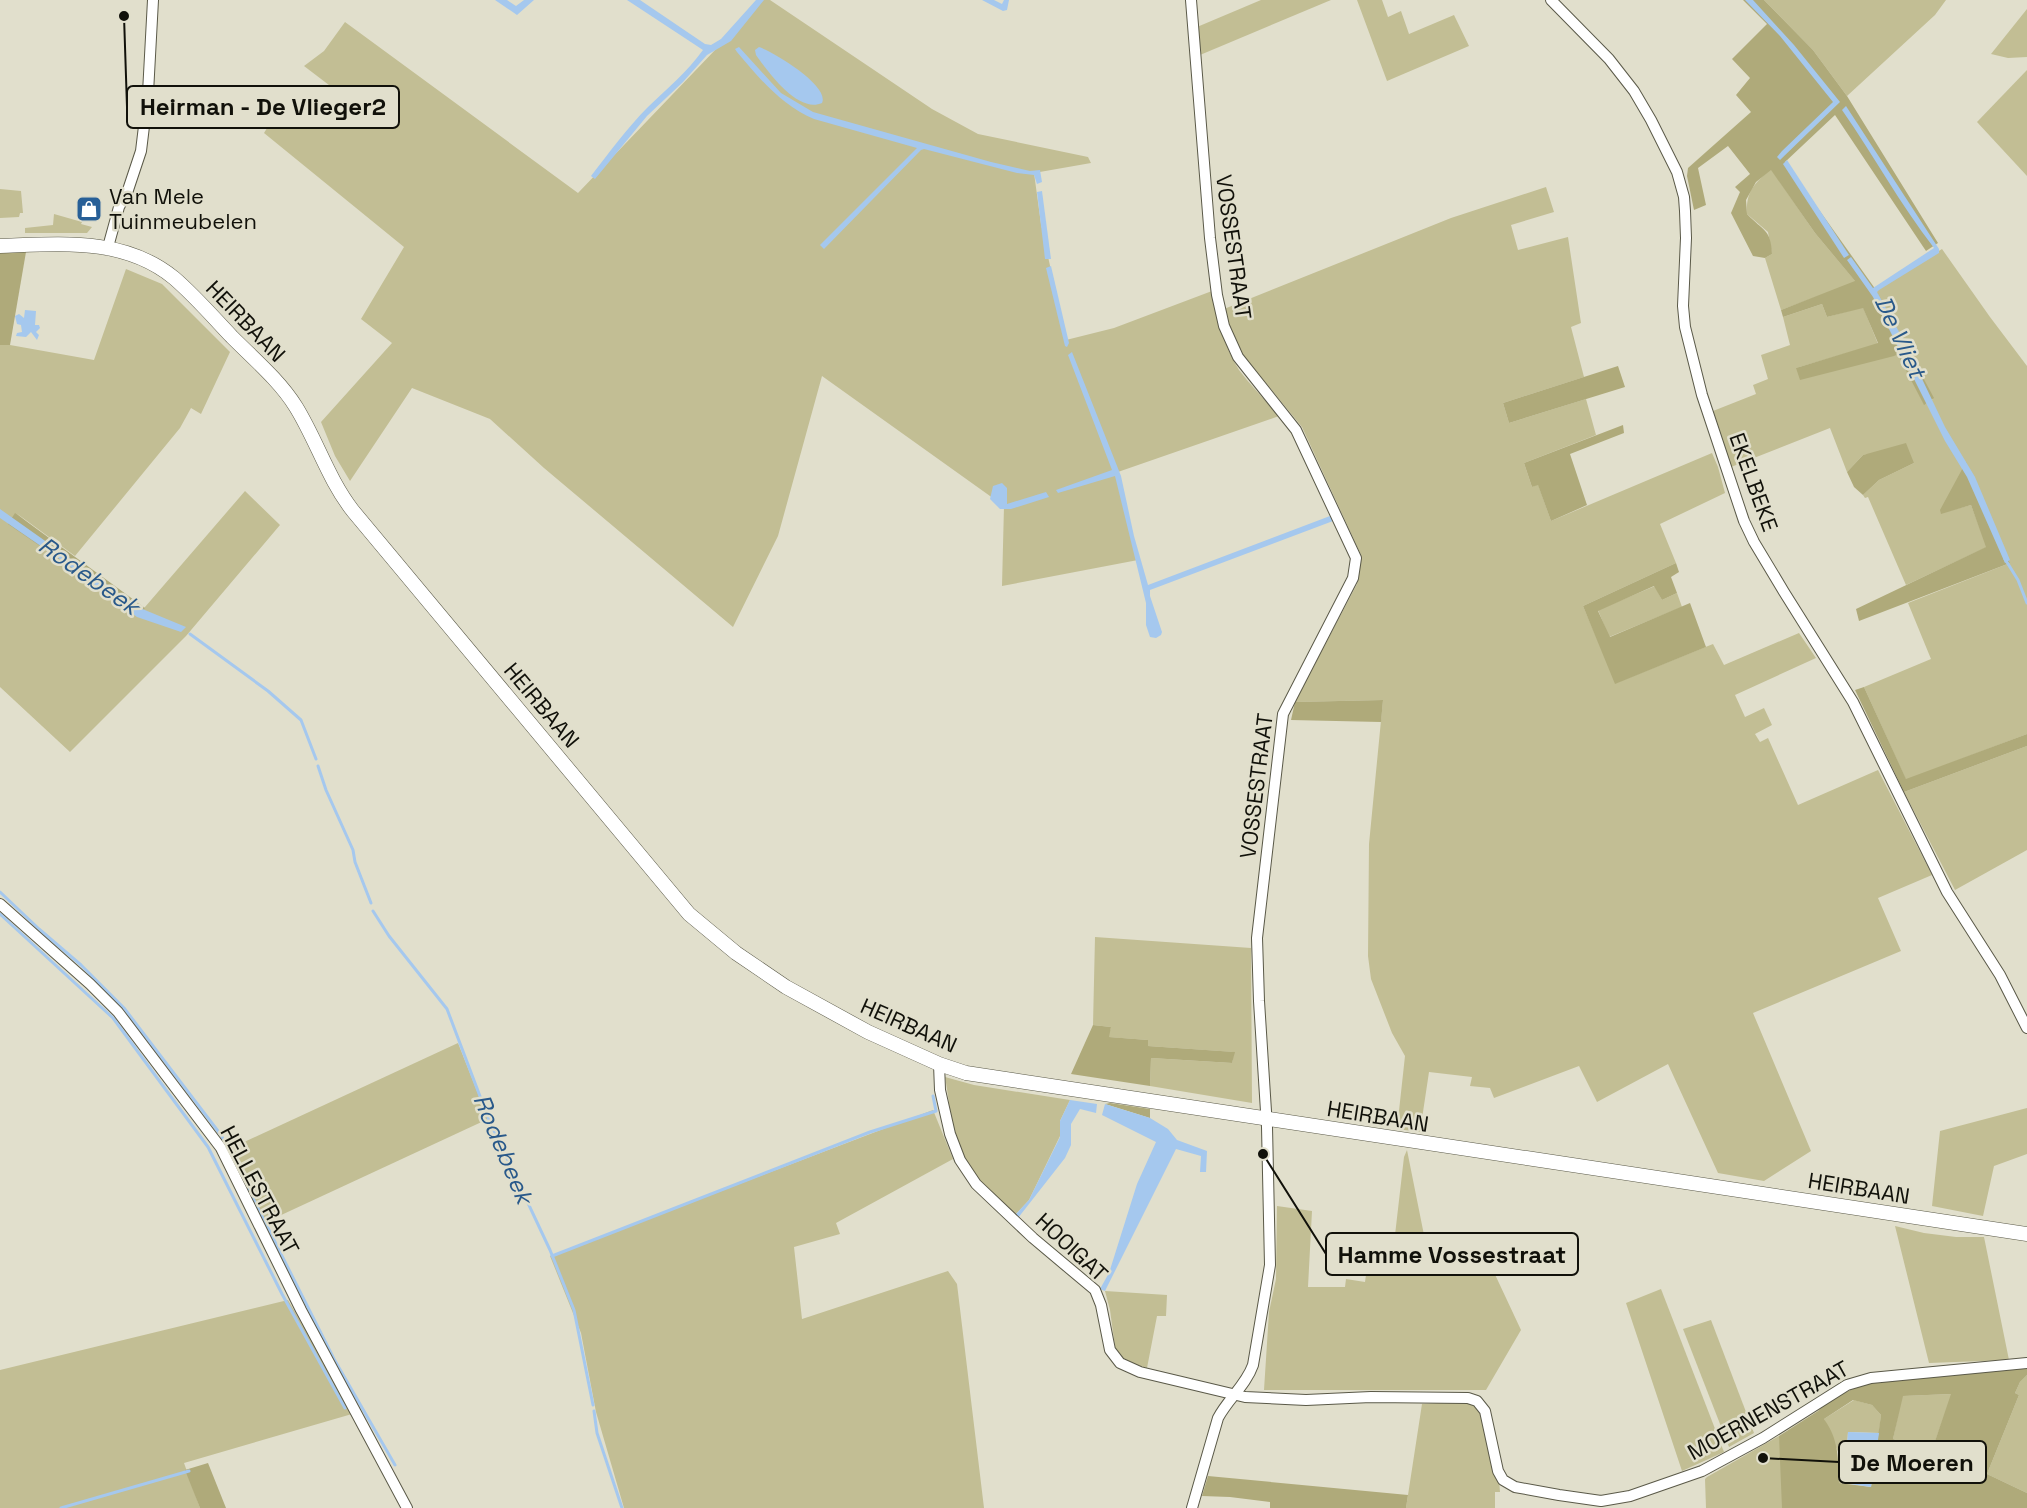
<svg xmlns="http://www.w3.org/2000/svg" width="2027" height="1508" font-family="'Space Grotesk',sans-serif">
<style>
.green{fill:#c2be94}
.forest{fill:#afaa7a;fill-rule:evenodd}
.water{fill:#a5c8ee}
.lines{fill:none;stroke-linecap:round;stroke-linejoin:round}
.stream{stroke:#a5c8ee;stroke-width:3}
.minor-casing{stroke:#5a5948;stroke-width:12}
.major-casing{stroke:#5a5948;stroke-width:15}
.minor{stroke:#fff;stroke-width:10}
.major{stroke:#fff;stroke-width:14}
.labels{text-anchor:middle;stroke-width:5;stroke-linejoin:round;paint-order:stroke}
.poi-label{font-size:22px;fill:#11110a;stroke:#e1dfcc;text-anchor:start}
.street-label{font-size:22px;fill:#11110a;stroke:#e1dfcc}
.water-label{font-size:24px;font-style:italic;fill:#29598a;stroke:#e1dfcc}
.leader{fill:none;stroke:#11110a;stroke-width:2}
.callout-dot{fill:#11110a;stroke:#e1dfcc;stroke-width:2}
.callout{fill:#e1dfcc;stroke:#11110a;stroke-width:2}
.callout-label{font-size:24px;text-anchor:middle;font-weight:bold;fill:#11110a}
</style>
<rect width="100%" height="100%" fill="#e1dfcc"/>
<!-- green -->
<g class="green">
<path d="M763 0H770L932 109 978 134 1088 157 1091 163 1034 173 1041 224 1066 340 1114 328 1212 291C1218 318 1223 345 1239 370 1251 386 1266 401 1279 416L1115 473 1138 560 1002 586 1004 506 822 376 778 536 733 627 544 468 490 419 412 388 350 481 335 456 321 422 392 343 361 319 404 247 264 133 277 112 295 124 304 112 324 127 346 98 304 66 324 51 345 22 578 193Z"/>
<path d="M1261 0H1331L1200 55 1197 27Z"/>
<path d="M1357 0H1382L1388 17 1401 11 1409 34 1454 15 1469 46 1387 81Z"/>
<path d="M1764 0H1946L1935 15 1847 96 1813 50Z"/>
<path d="M2027 9V57L2008 58 1991 54Z"/>
<path d="M2027 70V176L1977 122Z"/>
<path d="M1771 169 1815 233 1856 282 1781 310 1765 258 1772 254 1768 232 1747 214C1746 191 1754 184 1771 169Z"/>
<path d="M1546 187 1554 212 1511 225 1518 250 1568 237 1581 323 1571 327 1584 377 1503 403 1509 423 1586 399 1596 435 1524 463 1532 487 1538 484 1551 521 1712 453 1718 467 1725 493 1660 524 1676 563 1583 606 1616 683 1713 644 1724 665 1799 633 1816 658 1735 695 1745 717 1764 708 1772 725 1755 734 1760 742 1768 738 1798 805 1878 770 1932 875 1878 898 1901 951 1753 1013 1811 1151 1764 1181 1718 1173 1668 1064 1597 1102 1579 1066 1494 1098 1490 1088 1470 1086 1472 1077 1429 1072 1420 1132 1397 1129 1405 1056 1392 1033 1371 979 1368 956 1369 844 1383 700 1295 702 1357 584 1361 555 1302 427 1243 355 1233 337 1224 309 1451 218Z"/>
<path d="M0 189 21 191 23 213H20L19 217 0 218Z"/>
<path d="M54 214 82 222 81 224 92 227 87 233H25V228L53 225Z"/>
<path d="M1942 249 1990 317 2027 366V734L1906 780 1864 687 1931 659 1908 603 2010 563 1966 463 1941 513 1971 505 1987 547 1906 585 1868 497 1865 498 1863 495 1879 480 1914 463 1875 453 1863 455 1847 472 1830 428 1731 467 1713 411 1756 394 1753 385 1768 379 1761 355 1790 345 1783 317 1822 304 1827 317 1863 307 1878 344 1796 368 1899 355 1924 404 1933 399 1876 290Z"/>
<path d="M126 269 162 284 230 352 201 414 191 408 180 428 75 556 16 513 139 614 245 491 280 525 186 636 70 752 0 687V345H10L94 360Z"/>
<path d="M1655 586 1662 600 1677 593 1682 607 1609 637 1598 610Z"/>
<path d="M2027 746V850L1955 890 1904 792Z"/>
<path d="M1095 937 1251 948 1252 1103 1150 1086 1151 1058 1232 1063 1234 1052 1148 1046V1040L1108 1037 1111 1027 1093 1025Z"/>
<path d="M458 1043 488 1119 264 1223 229 1149Z"/>
<path d="M945 1077 974 1085 1070 1100 1060 1121V1136L1029 1200 1015 1215C997 1198 977 1181 965 1159 951 1135 950 1104 945 1077Z"/>
<path d="M2027 1108V1154L1994 1166 1983 1216 1932 1206 1940 1131Z"/>
<path d="M933 1110 953 1159 836 1223 840 1234 794 1247 802 1319 948 1271 957 1284 984 1508H624L596 1412 581 1333 550 1256Z"/>
<path d="M1407 1150 1427 1250 1484 1251 1521 1330 1486 1390H1264L1269 1312 1276 1279 1277 1206 1312 1211 1308 1287H1345L1346 1279 1365 1282 1372 1232 1395 1235 1404 1157Z"/>
<path d="M1895 1226 1924 1233 1956 1237H1984L2009 1360 1929 1363Z"/>
<path d="M1661 1289 1724 1452 1682 1471 1626 1303Z"/>
<path d="M1105 1291 1167 1295 1166 1316H1157L1147 1368 1128 1362 1120 1356 1115 1347 1110 1310Z"/>
<path d="M288 1300 352 1409V1414L184 1463 200 1508H0V1370Z"/>
<path d="M1711 1320 1754 1433 1729 1447 1683 1329Z"/>
<path d="M2027 1375V1493L1987 1474 2019 1395 2015 1393 2020 1382Z"/>
<path d="M1952 1394 1932 1450 1893 1439 1902 1396Z"/>
<path d="M1854 1400 1872 1405 1881 1415 1879 1433 1848 1432 1844 1483H1839L1838 1452 1824 1419Z"/>
<path d="M1454 1402 1472 1403 1480 1407 1499 1480 1500 1492H1495V1508H1406L1422 1404Z"/>
<path d="M1779 1436 1791 1508H1706L1705 1479 1707 1477Z"/>
</g>
<!-- forest -->
<g class="forest">
<path d="M1743 0H1764L1813 50 1847 96 1938 243 1926 251 1835 115 1785 162 1876 290 1934 398 1924 405 1898 355 1800 380 1796 368 1878 343 1863 308 1827 317 1822 304 1783 317 1781 310 1855 281 1815 233 1771 170 1756 182 1746 200 1747 214C1763 231 1771 229 1772 254L1765 258 1753 256 1731 213 1740 192 1735 187 1750 174 1728 146 1698 168 1706 205 1694 210 1687 176 1688 168 1751 112 1736 95 1750 78 1732 59 1767 24Z"/>
<path d="M0 251 26 252 10 345H0Z"/>
<path d="M1618 366 1625 387 1509 423 1503 403Z"/>
<path d="M1623 425 1624 433 1570 454 1587 505 1551 521 1538 485 1532 487 1524 463Z"/>
<path d="M1906 443 1914 463 1879 480 1863 495 1854 487 1847 472 1863 455Z"/>
<path d="M1966 462 2010 563 1859 621 1856 609 1986 547 1971 505 1941 514 1940 510Z"/>
<path d="M15 513 145 608 139 614 8 524Z"/>
<path d="M1676 563 1679 572 1671 577 1677 593 1662 600 1654 586 1598 611 1610 637 1690 603 1706 647 1615 684 1583 606Z"/>
<path d="M1864 687 1906 779 2027 734V746L1904 792 1855 690Z"/>
<path d="M1383 700 1381 722 1291 720 1295 702Z"/>
<path d="M1093 1025 1111 1027 1109 1037 1148 1040V1046L1235 1052 1232 1063 1151 1058 1150 1086 1071 1074Z"/>
<path d="M1110 1103 1150 1109V1118L1105 1104Z"/>
<path d="M2027 1367V1375L2020 1382 2015 1393 2019 1395 1987 1474 2027 1493V1508H1782L1779 1436 1818 1411 1827 1401 1868 1382ZM1951 1394 1932 1450 1893 1439 1903 1396ZM1853 1400 1872 1405 1881 1415 1871 1487 1839 1483C1838 1458 1839 1440 1824 1419Z"/>
<path d="M208 1463 226 1508H200L185 1470Z"/>
<path d="M1208 1476 1408 1495 1406 1508H1270V1502L1230 1497 1202 1496Z"/>
</g>
<!-- water -->
<g class="water">
<path d="M495 0H507L516 6 524 0H534L517 15Z"/>
<path d="M627 0H640L705 44 711 45 721 39 756 0H764L731 41 707 55 683 82 647 116 595 179 591 176C609 153 627 128 648 107 667 89 687 72 703 50Z"/>
<path d="M982 0H994L1002 4 1004 0H1009L1007 10 1003 11Z"/>
<path d="M1745 0H1753L1794 45 1840 102 1780 160 1777 157 1782 151 1833 102 1780 36Z"/>
<path d="M739 47 781 93 813 112 991 162 1030 171 1040 170 1042 182 1037 184 1034 175 1017 173 924 149 921 150 824 249 820 245 917 148 814 119C781 105 759 78 737 52L735 49Z"/>
<path d="M759 47C774 52 830 86 822 103 798 114 768 72 756 55L755 50Z"/>
<path d="M1846 106 1939 249V253L1879 290 1877 292 1903 339 1945 427 1975 477 2010 560 2005 563 1967 477 1945 441 1873 297 1847 260 1851 257 1873 288 1934 248C1900 204 1874 156 1842 110Z"/>
<path d="M1787 160 1849 255 1844 258 1783 164Z"/>
<path d="M1042 191 1051 259H1045L1037 192Z"/>
<path d="M1051 266 1069 343 1067 347 1065 346 1046 268Z"/>
<path d="M25 310 36 311 35 325H39L40 328 36 332 39 335 37 340 31 332 26 337 16 336 17 333 22 332 21 325 17 324 15 316 19 314 24 318Z"/>
<path d="M1072 352 1121 476 1134 536 1148 585 1330 516 1333 521 1150 590V596L1162 632 1161 635 1156 638 1150 637 1146 625V603L1115 476 1058 493 1056 490 1112 470 1068 355Z"/>
<path d="M1002 483 1007 488V504L1046 492 1049 497 1011 509H1000L990 499 993 486Z"/>
<path d="M0 509 140 608 186 627 181 632 137 617 64 562 0 518Z"/>
<path d="M1070 1100 1097 1104 1096 1113 1080 1109 1071 1124V1145L1065 1158 1018 1218 1015 1215 1029 1200 1060 1137V1121Z"/>
<path d="M1105 1104 1150 1118 1168 1129 1177 1140 1207 1151 1206 1172H1200L1201 1156 1176 1149 1105 1291 1100 1289 1109 1273 1137 1184 1156 1142 1102 1115Z"/>
<path d="M1848 1432 1879 1433 1871 1487 1844 1483Z"/>
</g>
<g class="lines">
<!-- stream -->
<g class="stream">
<path d="M2005 559 2018 580 2027 603"/>
<path d="M190 634 268 691 301 720 316 759"/>
<path d="M318 766 326 790 353 850 355 862 371 903"/>
<path d="M0 892 39 929 81 965 124 1008 221 1135 334 1359 395 1465"/>
<path d="M373 911 389 936 447 1009 489 1120 550 1250 574 1310 593 1405"/>
<path d="M0 914 113 1018 208 1147 282 1294 345 1408"/>
<path d="M552 1256 870 1132 936 1111 933 1096"/>
<path d="M594 1411 597 1433 622 1508"/>
<path d="M61 1508 189 1471"/>
</g>
<!-- minor casing -->
<g class="minor-casing">
<g id="minor">
<path d="M1191 0 1210 238 1217 295 1224 326 1238 357 1296 430 1356 558 1353 578 1283 714 1257 938 1259 1001 1267 1127 1270 1265 1253 1365C1246 1385 1228 1399 1218 1418L1192 1508"/>
<path d="M1551 0 1609 59 1634 91 1651 120 1677 172 1684 197 1685 211 1686 238 1683 306 1685 327 1702 395 1744 521 1754 542 1784 592 1853 702 1947 892 2000 975 2027 1028"/>
<path d="M108 247 119 207 128 190 141 151 148 93 153 0"/>
<path d="M0 904 90 984 118 1012 221 1148 301 1310 407 1508"/>
<path d="M939 1064 940 1090 950 1134 960 1160 976 1184 1033 1238 1095 1290 1101 1305 1110 1350 1120 1363 1140 1372 1245 1397 1306 1400 1371 1397 1468 1398 1477 1401 1485 1411 1498 1471 1503 1480 1515 1487 1559 1495 1601 1501 1630 1496 1702 1471 1763 1438 1847 1385 1871 1378 2027 1363"/>
</g>
</g>
<!-- major casing -->
<g class="major-casing">
<path id="major" d="M0 246C61 244 124 237 174 278 195 296 213 317 232 337 254 359 280 381 296 407 317 441 328 479 353 511L689 914 736 953 786 987 868 1032 939 1064 966 1073 2027 1234"/>
</g>
<!-- minor -->
<use href="#minor" class="minor"/>
<!-- major -->
<use href="#major" class="major"/>
</g>
<!-- icons -->
<defs>
<g id="shop-square" transform="scale(1.35)"><rect x="-9" y="-9" width="18" height="18" rx="4" fill="#275f97" stroke="#e1dfcc"/><path d="M-5-2.5h2.3a2.7 3.5 0 0 1 5.4 0H5L5.5 6h-11ZM-1.5-2.5h3a1.5 2.3 0 0 0-3 0Z" fill="#fff"/></g>
</defs>
<g fill-rule="evenodd">
<use href="#shop-square" x="89" y="209"/>
</g>
<g class="labels">
<!-- poi labels -->
<g class="poi-label">
<text x="109" y="204">Van Mele<tspan x="109" dy="25">Tuinmeubelen</tspan></text>
</g>
<!-- street labels -->
<g class="street-label">
<text transform="translate(1234 247) rotate(82)" y="8">VOSSESTRAAT</text>
<text transform="translate(246 321) rotate(46)" y="8">HEIRBAAN</text>
<text transform="translate(1754 482) rotate(70)" y="8">EKELBEKE</text>
<text transform="translate(542 705) rotate(50)" y="8">HEIRBAAN</text>
<text transform="translate(1256 786) rotate(-83)" y="8">VOSSESTRAAT</text>
<text transform="translate(909 1025) rotate(24)" y="8">HEIRBAAN</text>
<text transform="translate(1378 1116) rotate(9)" y="8">HEIRBAAN</text>
<text transform="translate(1859 1188) rotate(9)" y="8">HEIRBAAN</text>
<text transform="translate(260 1190) rotate(62)" y="8">HELLESTRAAT</text>
<text transform="translate(1072 1247) rotate(43)" y="8">HOOIGAT</text>
<text transform="translate(1768 1410) rotate(-29)" y="8">MOERNENSTRAAT</text>
</g>
<!-- water labels -->
<g class="water-label">
<text transform="translate(1900 337) rotate(65)" y="8">De Vliet</text>
<text transform="translate(89 576) rotate(35)" y="8">Rodebeek</text>
<text transform="translate(503 1149) rotate(67)" y="8">Rodebeek</text>
</g>
</g>
<!-- callouts -->
<path class="leader" d="M124 16L127 107M1263 1154L1326 1254M1763 1458L1839 1462"/>
<g class="callout-dot">
<circle cx="124" cy="16" r="6"/>
<circle cx="1263" cy="1154" r="6"/>
<circle cx="1763" cy="1458" r="6"/>
</g>
<g class="callout">
<rect x="127" y="86" width="272" height="42" rx="6"/>
<rect x="1326" y="1233" width="252" height="42" rx="6"/>
<rect x="1839" y="1441" width="147" height="42" rx="6"/>
</g>
<g class="callout-label">
<text x="263" y="115">Heirman - De Vlieger2</text>
<text x="1452" y="1263">Hamme Vossestraat</text>
<text x="1912" y="1471">De Moeren</text>
</g>
</svg>
